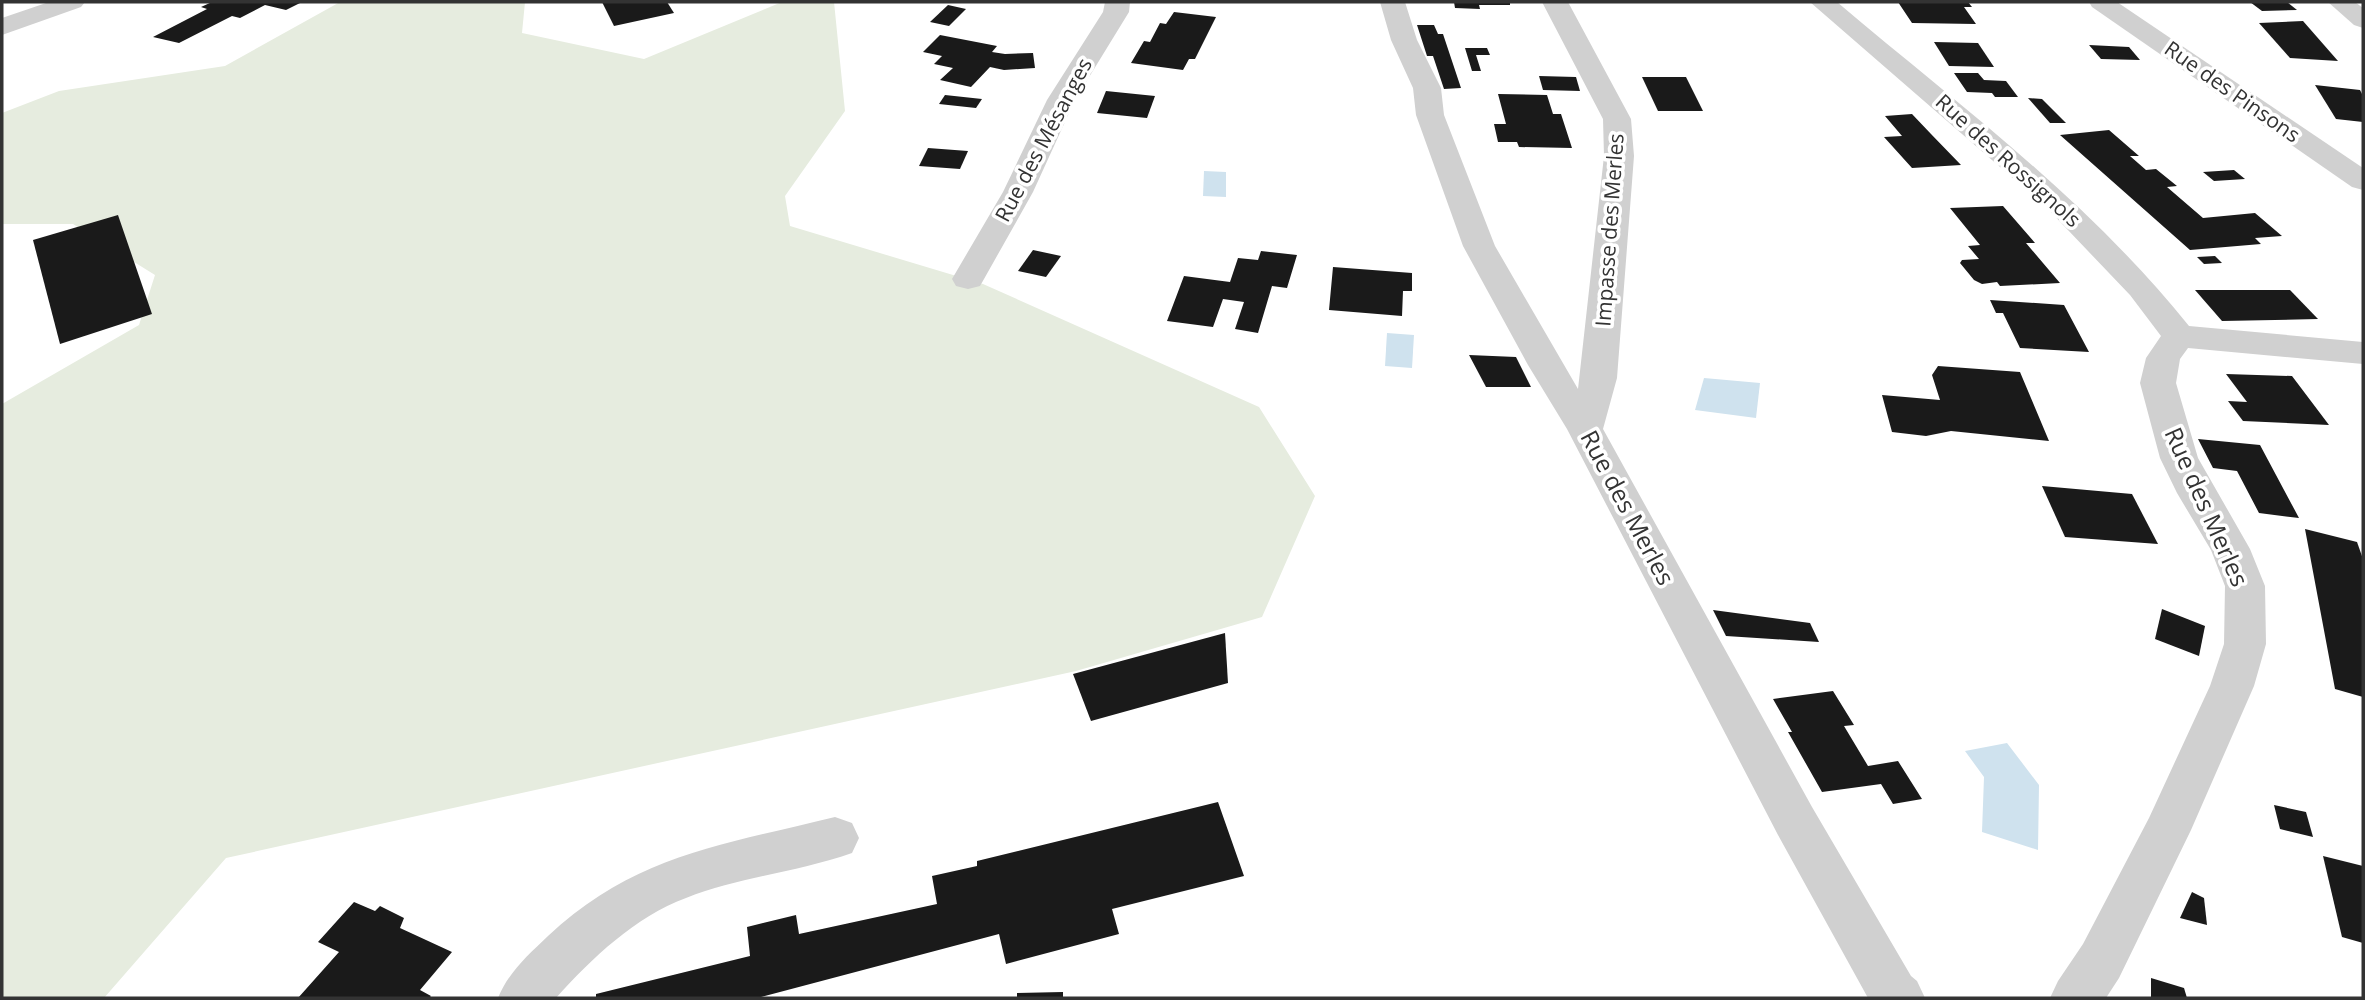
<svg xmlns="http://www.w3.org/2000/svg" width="2365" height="1000" font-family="'Open Sans',sans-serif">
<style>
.green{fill:#e6ecdf}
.water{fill:#cfe2ee}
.building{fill:#1a1a1a}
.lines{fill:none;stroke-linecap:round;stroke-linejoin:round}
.minor{fill:#d0d0d0;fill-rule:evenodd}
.labels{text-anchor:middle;stroke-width:7;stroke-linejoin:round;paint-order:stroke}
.far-street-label{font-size:21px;fill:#333;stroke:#fff}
.street-label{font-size:24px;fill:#333;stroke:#fff}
</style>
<rect width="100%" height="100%" fill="#fff"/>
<!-- green -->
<path class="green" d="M340 2H525L522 33 644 59 782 2H834L845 111 785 196 790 226 983 284 1259 407 1315 496 1262 617 1076 671 226 858 104 998H2V404L139 325 155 275 73 224H2V113L59 91 225 66Z"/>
<!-- water -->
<g class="water">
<path d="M1204 171 1226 172V197L1203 196Z"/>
<path d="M1387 333 1414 335 1412 368 1385 366Z"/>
<path d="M1704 378 1760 383 1756 418 1695 410Z"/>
<path d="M2007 743 2039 785 2038 850 1982 832 1984 777 1965 751Z"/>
</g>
<!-- building -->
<g class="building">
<path d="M212 2H302L286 10 265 5 240 18 232 16 179 43 153 37 207 9 201 7Z"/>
<path d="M602 2H667L674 13 614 26Z"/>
<path d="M1454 2H1510V5H1479L1480 9 1455 8Z"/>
<path d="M1898 2H1968L1972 7H1964L1976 24 1912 23Z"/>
<path d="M2250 2H2287L2297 10 2262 11Z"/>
<path d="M948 5 966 9 949 26 930 22Z"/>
<path d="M1174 12 1216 17 1195 59H1189L1183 70 1131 63 1144 41 1150 42 1160 23 1166 24Z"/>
<path d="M2303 21 2338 61 2290 58 2259 23Z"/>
<path d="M1417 25H1434L1438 34H1443L1461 88 1444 89 1433 56H1427Z"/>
<path d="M940 35 997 46 992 52 1005 54 1033 53 1035 68 1004 70 990 67 971 87 940 80 953 68 934 64 942 56 923 52Z"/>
<path d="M1934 42 1978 43 1994 67 1949 66Z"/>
<path d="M2089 45 2129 47 2140 60 2101 59Z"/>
<path d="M1465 48H1487L1490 55H1476L1481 71H1472Z"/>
<path d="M1954 73H1978L1984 80 2006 81 2018 97H1995L1992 93 1967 92Z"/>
<path d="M1539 76 1576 77 1580 91 1543 90Z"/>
<path d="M1642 77H1686L1703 111H1658Z"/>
<path d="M2315 85 2360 90 2363 96V122L2336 119Z"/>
<path d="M1106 91 1155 96 1147 118 1097 113Z"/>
<path d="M1498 94 1547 95 1553 114H1561L1572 148 1519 147 1517 142H1498L1494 124H1506Z"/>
<path d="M945 95 982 99 976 108 939 104Z"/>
<path d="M2028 98 2042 99 2066 123H2050Z"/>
<path d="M1912 114 1931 134 1961 165 1912 168 1884 137 1902 136 1885 116Z"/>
<path d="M2109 130 2139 156H2130L2146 170 2156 169 2177 186 2167 187 2203 218 2255 213 2282 236 2255 238 2261 244 2190 250 2060 135Z"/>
<path d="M928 148 968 151 960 169 919 166Z"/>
<path d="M2234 170 2245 179 2214 181 2203 172Z"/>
<path d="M2003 206 2035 243H2026L2060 283 2000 286 1997 282 1982 284 1974 280 1960 263 1962 260 1979 259 1968 246 1980 245 1950 208Z"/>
<path d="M118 215 152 314 60 344 33 240Z"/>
<path d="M1033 250 1061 256 1046 277 1018 271Z"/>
<path d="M1261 251 1297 255 1287 288 1272 286 1258 333 1235 329 1244 302 1223 299 1213 327 1167 321 1184 276 1230 282 1238 258 1258 260Z"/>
<path d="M2215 256 2222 263 2204 264 2197 257Z"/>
<path d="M1333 267 1412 273V291H1403L1402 316 1329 310Z"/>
<path d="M2195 290H2290L2318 319 2222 321Z"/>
<path d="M1990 300 2064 305 2089 352 2020 348 2003 313H1996Z"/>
<path d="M1469 355 1516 357 1531 387H1486Z"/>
<path d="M1938 366 2020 372 2049 441 1951 431 1926 436 1892 432 1882 395 1940 400 1932 375Z"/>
<path d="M2226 374 2292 376 2329 425 2243 421 2228 401 2247 402Z"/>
<path d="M2198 439 2260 445 2299 518 2259 513 2237 471 2213 468Z"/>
<path d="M2042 486 2132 494 2158 544 2065 537Z"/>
<path d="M2305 529 2357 542 2363 559V697L2335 689Z"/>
<path d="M2162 609 2205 626 2199 656 2155 639Z"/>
<path d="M1713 610 1810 623 1819 642 1726 636Z"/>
<path d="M1225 633 1228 683 1091 721 1073 674Z"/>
<path d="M1833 691 1854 725 1844 726 1868 766 1898 761 1922 799 1893 804 1881 784 1822 792 1788 732H1792L1773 699Z"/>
<path d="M1218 802 1244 876 1112 909 1119 934 1006 964 999 934 757 998H596V994L750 956 747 927 796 915 799 934 937 904 932 876 977 866V861Z"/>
<path d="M2274 805 2306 812 2313 837 2280 829Z"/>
<path d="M2323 856 2363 866V943L2342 937Z"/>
<path d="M2192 892 2204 898 2207 925 2180 918Z"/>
<path d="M354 902 375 911 380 906 404 918 400 928 452 952 420 990 431 996 429 998H298L339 952 318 942Z"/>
<path d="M2151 978 2184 988 2187 998H2151Z"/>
<path d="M1063 992V998H1017V993Z"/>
</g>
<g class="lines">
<!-- minor -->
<g class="minor">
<path d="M49 2H85L81 7 2 35V18Z"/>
<path d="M1105 2H1130L1129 12 1075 100 1033 192 984 279 980 286 968 289 956 286 952 279 1003 192 1047 100 1103 12Z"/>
<path d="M1380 2H1405L1417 40 1441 88 1444 115 1495 246 1578 389 1604 156 1603 119 1542 2H1568L1631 119 1634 156 1617 378 1603 429 1812 807 1911 976 1917 981 1925 998H1868L1778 835 1567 429 1528 365 1463 246 1416 115 1413 88 1391 40Z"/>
<path d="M1810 2H1837C1961 107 2086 198 2189 326L2363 342V364L2188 348 2180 359 2176 383 2198 458 2250 549 2265 586 2266 644 2254 686 2191 830 2119 978 2106 998H2050L2058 981 2083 944 2149 818 2210 686 2224 644 2225 586 2211 550 2177 493 2160 458 2140 383 2146 358 2161 336 2130 295 2046 207Z"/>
<path d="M2089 2H2117L2363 168V190L2352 187 2092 7Z"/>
<path d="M2328 2H2355L2363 8V28L2354 25Z"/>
<path d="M835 817 852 823 859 838 852 853C798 872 740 877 686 898 635 917 592 958 556 998H498C508 973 528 955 548 936 636 854 723 845 835 817Z"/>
</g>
</g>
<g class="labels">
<!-- far-street labels -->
<g class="far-street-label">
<text transform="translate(2232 92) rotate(35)" y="7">Rue des Pinsons</text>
<text transform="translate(1044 140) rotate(-62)" y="7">Rue des Mésanges</text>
<text transform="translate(2008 161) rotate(42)" y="7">Rue des Rossignols</text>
<text transform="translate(1610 230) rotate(-86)" y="7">Impasse des Merles</text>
</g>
<!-- street labels -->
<g class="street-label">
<text transform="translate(2206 507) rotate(66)" y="8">Rue des Merles</text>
<text transform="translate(1627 508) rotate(62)" y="8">Rue des Merles</text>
</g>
</g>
<!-- border -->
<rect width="2365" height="1000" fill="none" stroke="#333333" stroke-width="7"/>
</svg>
